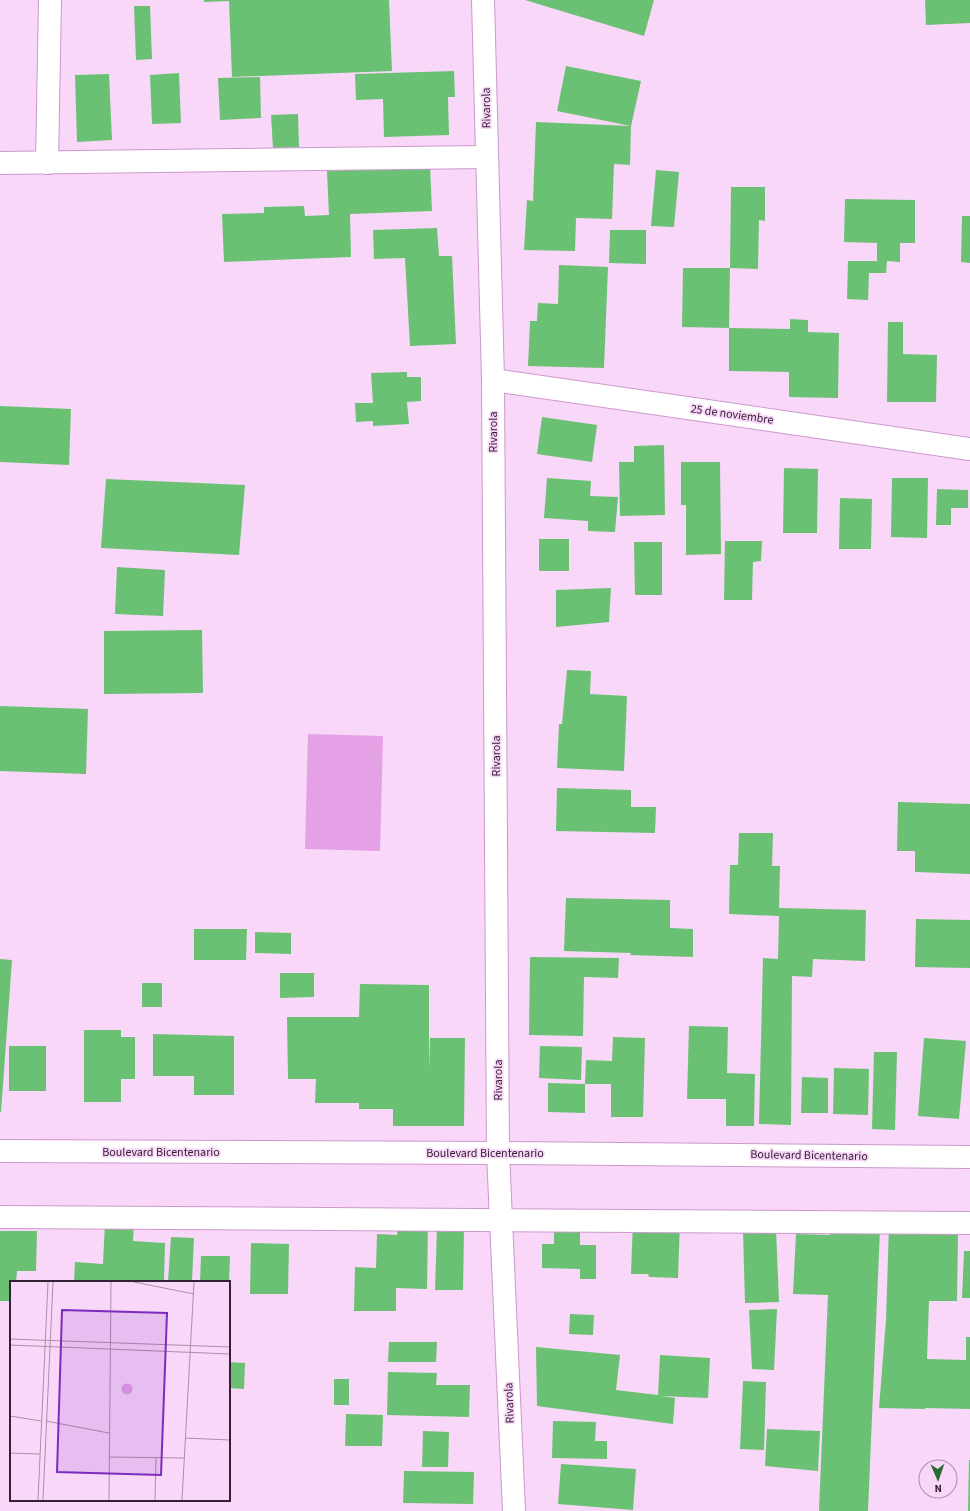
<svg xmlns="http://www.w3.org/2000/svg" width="970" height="1511" font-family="'Source Sans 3',sans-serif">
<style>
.green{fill:#e4a1e5}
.building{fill:#6ac173}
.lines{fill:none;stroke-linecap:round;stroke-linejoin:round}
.street-casing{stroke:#cd98cd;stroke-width:24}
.secondary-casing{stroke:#cd98cd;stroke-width:24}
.street{stroke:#fff;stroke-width:22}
.secondary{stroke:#fff;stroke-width:22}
.labels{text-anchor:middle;stroke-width:3.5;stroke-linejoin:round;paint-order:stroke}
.street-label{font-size:12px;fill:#352035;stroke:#f9d7f8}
.inset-road{fill:none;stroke:#ab8eaa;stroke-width:1}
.view{fill:#7b2cbf;fill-opacity:0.15;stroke:#7b2cbf;stroke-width:2}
.inset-edge{fill:none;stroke:#352035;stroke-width:2}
</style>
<rect width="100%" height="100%" fill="#f9d7f8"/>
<!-- green -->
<path class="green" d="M308 734 383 736 380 851 305 849Z"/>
<!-- building -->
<g class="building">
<path d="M204 0H389L392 71 232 77 229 1 204 2Z"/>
<path d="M525 0H654L644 36Z"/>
<path d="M925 0H970V23L926 25Z"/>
<path d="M134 6H150L152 59 136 60Z"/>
<path d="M566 66 641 81 631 126 557 111Z"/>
<path d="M454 71 455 97H448L449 135 384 137 383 99 356 100 355 74Z"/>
<path d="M179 73 181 123 152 124 150 75Z"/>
<path d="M109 74 112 140 77 142 75 75Z"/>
<path d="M260 77 261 118 220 120 218 78Z"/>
<path d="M298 114 299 147 273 148 271 115Z"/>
<path d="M536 122 631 126 630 165 614 164 612 219 576 218 575 251 524 250 527 200 533 201Z"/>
<path d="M430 166 432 211 350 214 351 257 224 262 222 214 264 213V207L304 206 305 216 329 215 327 171Z"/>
<path d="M656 170 679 172 674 227 651 226Z"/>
<path d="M731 187H765V221L759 220 758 269 730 268 729 328 790 329V319L808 320V332L839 333 838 398 789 397V372L729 371V328L682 327 683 268H730Z"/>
<path d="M845 199 915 200V243H900V262L887 261 886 273H869L868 300 847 299 848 261H877V243L844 242Z"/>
<path d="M962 216H970V263L961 262Z"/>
<path d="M437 228 439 256H452L456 344 410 346 405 258 374 259 373 230Z"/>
<path d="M610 230H646V264L609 263Z"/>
<path d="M559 265 608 267 604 368 528 366 530 321H537L538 303 558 304Z"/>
<path d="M888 322H903V354L937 355 936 402H887Z"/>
<path d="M407 372V377H421V401L407 402 409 424 373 426V421L356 422 355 403H373L371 373Z"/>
<path d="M0 406 71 409 69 465 0 462Z"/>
<path d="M542 417 597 425 592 462 537 454Z"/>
<path d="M664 445 665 515 620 516 619 462H634V446Z"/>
<path d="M681 462H720L721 554 686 555V505H681Z"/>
<path d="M784 468 818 469 817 533H783Z"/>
<path d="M547 478 591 481 590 496 618 497 615 532 588 531V521L544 518Z"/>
<path d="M892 478H928L927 538 891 537Z"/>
<path d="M106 479 245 485 239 555 101 548Z"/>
<path d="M937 489 968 490V508H951V525H936Z"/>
<path d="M840 498 872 499 871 549H839Z"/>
<rect x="539" y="539" width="30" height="32"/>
<path d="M725 541H762L761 561 753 562 752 600H724Z"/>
<path d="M634 542H662V595H635Z"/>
<path d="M117 567 165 570 163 616 115 614Z"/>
<path d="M611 588 609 622 556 627V590Z"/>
<path d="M202 630 203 693 104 694V631Z"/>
<path d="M567 670 591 671 590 694 627 696 624 771 557 768 559 724H562Z"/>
<path d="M0 706 88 709 86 774 0 771Z"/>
<path d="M557 788 631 790V807H656L655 833 556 831Z"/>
<path d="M898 802 970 804V874L915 872V851H897Z"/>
<path d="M739 833H773L772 866H780L779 908 866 910 865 961 813 959 812 977 792 976 791 1125 759 1124 763 958 778 959 779 916 729 914 730 865H738Z"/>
<path d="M566 898 670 900V928L693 929V957L630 955 631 953 564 951Z"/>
<path d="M916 919 970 920V968L915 967Z"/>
<path d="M194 929H247L246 960H194Z"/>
<path d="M255 932 291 933V954L255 953Z"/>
<path d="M530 957 619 958 618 978 584 977 583 1036 529 1035Z"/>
<path d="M0 959 12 960 1 1112H0Z"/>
<path d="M280 973H314V997L280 998Z"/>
<rect x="142" y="983" width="20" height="24"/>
<path d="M360 984 429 985V1070L430 1038H465L464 1126H393V1109H359V1103H315L316 1079H288L287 1017H359Z"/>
<path d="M689 1026 728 1027 727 1073 755 1074 754 1126H726V1099H687Z"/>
<path d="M84 1030H121V1037H135V1079H121V1102H84Z"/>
<path d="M153 1034 234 1036V1095H194V1076H153Z"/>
<path d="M613 1037 645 1038 643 1117H611V1084H585L586 1060 612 1061Z"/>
<path d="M924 1038 966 1041 959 1119 918 1116Z"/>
<rect x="9" y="1046" width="37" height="45"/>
<path d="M540 1046 582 1047 581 1080 539 1078Z"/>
<path d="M874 1052H897L895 1130 872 1129Z"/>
<path d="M834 1068 869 1069 868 1115 833 1114Z"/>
<path d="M802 1077 828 1078V1113H801Z"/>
<path d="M548 1083 585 1084V1113L548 1112Z"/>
<path d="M633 1220 680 1222 678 1278 649 1277 648 1274H631Z"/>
<path d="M105 1222 134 1223 133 1241 165 1243 164 1282H74L75 1262 103 1264Z"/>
<path d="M398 1222 428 1223 427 1289 396 1288V1311H354L355 1267 376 1268 377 1234 397 1235Z"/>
<path d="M889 1225 932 1233 958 1234 957 1301H929L927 1359 966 1360V1337H970V1409L925 1408V1394V1409L879 1408 886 1320Z"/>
<path d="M437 1226H464L463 1290H435Z"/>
<path d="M554 1227H580V1245H596V1279H580V1269L542 1268V1244H554Z"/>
<path d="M776 1229 779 1302 745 1303 743 1230Z"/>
<path d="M831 1229H880L868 1511H819L828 1295 793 1294 796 1234 830 1235Z"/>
<path d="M0 1231H37L36 1271H17L16 1282H11V1301H0Z"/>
<path d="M171 1237 194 1238 192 1282H168Z"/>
<path d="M251 1243 289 1244 288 1294H250Z"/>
<path d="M964 1251H970V1298H962Z"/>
<path d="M201 1256H230L229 1282H200Z"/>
<path d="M777 1309 774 1370 752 1369 749 1310Z"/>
<path d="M570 1314 594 1315 593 1335 569 1334Z"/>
<path d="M389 1342H437L436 1362H388Z"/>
<path d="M536 1347 620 1355 616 1390 658 1395 660 1355 710 1358 708 1398 661 1396 675 1398 673 1424 537 1406Z"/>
<path d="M229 1362 245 1363 244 1389 229 1388Z"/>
<path d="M388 1372 437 1373 436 1385H470L469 1417 387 1415Z"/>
<rect x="334" y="1379" width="15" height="26"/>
<path d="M743 1381 766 1382 764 1450 740 1449Z"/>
<path d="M346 1414 383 1415 382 1446H345Z"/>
<path d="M553 1421 596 1422 595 1441H607V1459L552 1458Z"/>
<path d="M767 1429 820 1431 818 1471 765 1466Z"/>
<path d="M423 1431 449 1432 448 1467H422Z"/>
<path d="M969 1460H970V1511H968Z"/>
<path d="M561 1464 636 1469 633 1510 558 1504Z"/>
<path d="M404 1471 474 1472 473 1504 403 1503Z"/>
</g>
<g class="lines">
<!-- street casing -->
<g class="street-casing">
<g id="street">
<path d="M483 0 493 380 498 1153 514 1511"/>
<path d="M0 163 487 157"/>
<path d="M47 163 50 0"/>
<path d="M493 380 970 449"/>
</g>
</g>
<!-- secondary casing -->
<g class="secondary-casing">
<g id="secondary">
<path d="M0 1151 498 1153 970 1157"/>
<path d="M0 1217 970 1223"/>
</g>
</g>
<!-- street -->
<use href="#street" class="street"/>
<!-- secondary -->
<use href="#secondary" class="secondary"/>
</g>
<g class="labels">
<!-- street labels -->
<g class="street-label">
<text transform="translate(486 108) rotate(-91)" y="4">Rivarola</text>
<text transform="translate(732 414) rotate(8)" y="4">25 de noviembre</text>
<text transform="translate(493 432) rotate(-90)" y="4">Rivarola</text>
<text transform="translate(496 756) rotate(-90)" y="4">Rivarola</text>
<text transform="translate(498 1080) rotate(-90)" y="4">Rivarola</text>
<text x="161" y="1156">Boulevard Bicentenario</text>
<text x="485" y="1157">Boulevard Bicentenario</text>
<text transform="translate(809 1155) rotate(1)" y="4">Boulevard Bicentenario</text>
<text transform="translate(509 1403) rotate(-92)" y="4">Rivarola</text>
</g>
</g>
<!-- overview -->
<g transform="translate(10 1281)">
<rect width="220" height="220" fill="#f9d7f8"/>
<path d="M111.5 108a5.5 5.5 0 1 1 11 0a5.5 5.5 0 1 1-11 0Z" fill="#e4a1e5"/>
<path class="inset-road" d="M124 1 184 13M0 58 220 66M0 64 220 73M0 135 31 140M36 140 99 152M175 157 220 159M0 172 30 173M99 176 174 177M28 219 38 1M33 219 43 1M99 219 101 1M145 219 146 177M172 219 184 1"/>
<path class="view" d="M52 29 157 32 151 194 47 191Z"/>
<rect width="220" height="220" class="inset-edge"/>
</g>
<!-- north arrow -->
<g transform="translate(938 1479) rotate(178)"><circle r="19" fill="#f9d7f8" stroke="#ab8eaa"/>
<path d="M0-3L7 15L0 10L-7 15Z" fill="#296932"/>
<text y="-6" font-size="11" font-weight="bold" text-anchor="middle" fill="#352035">N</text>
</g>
</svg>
